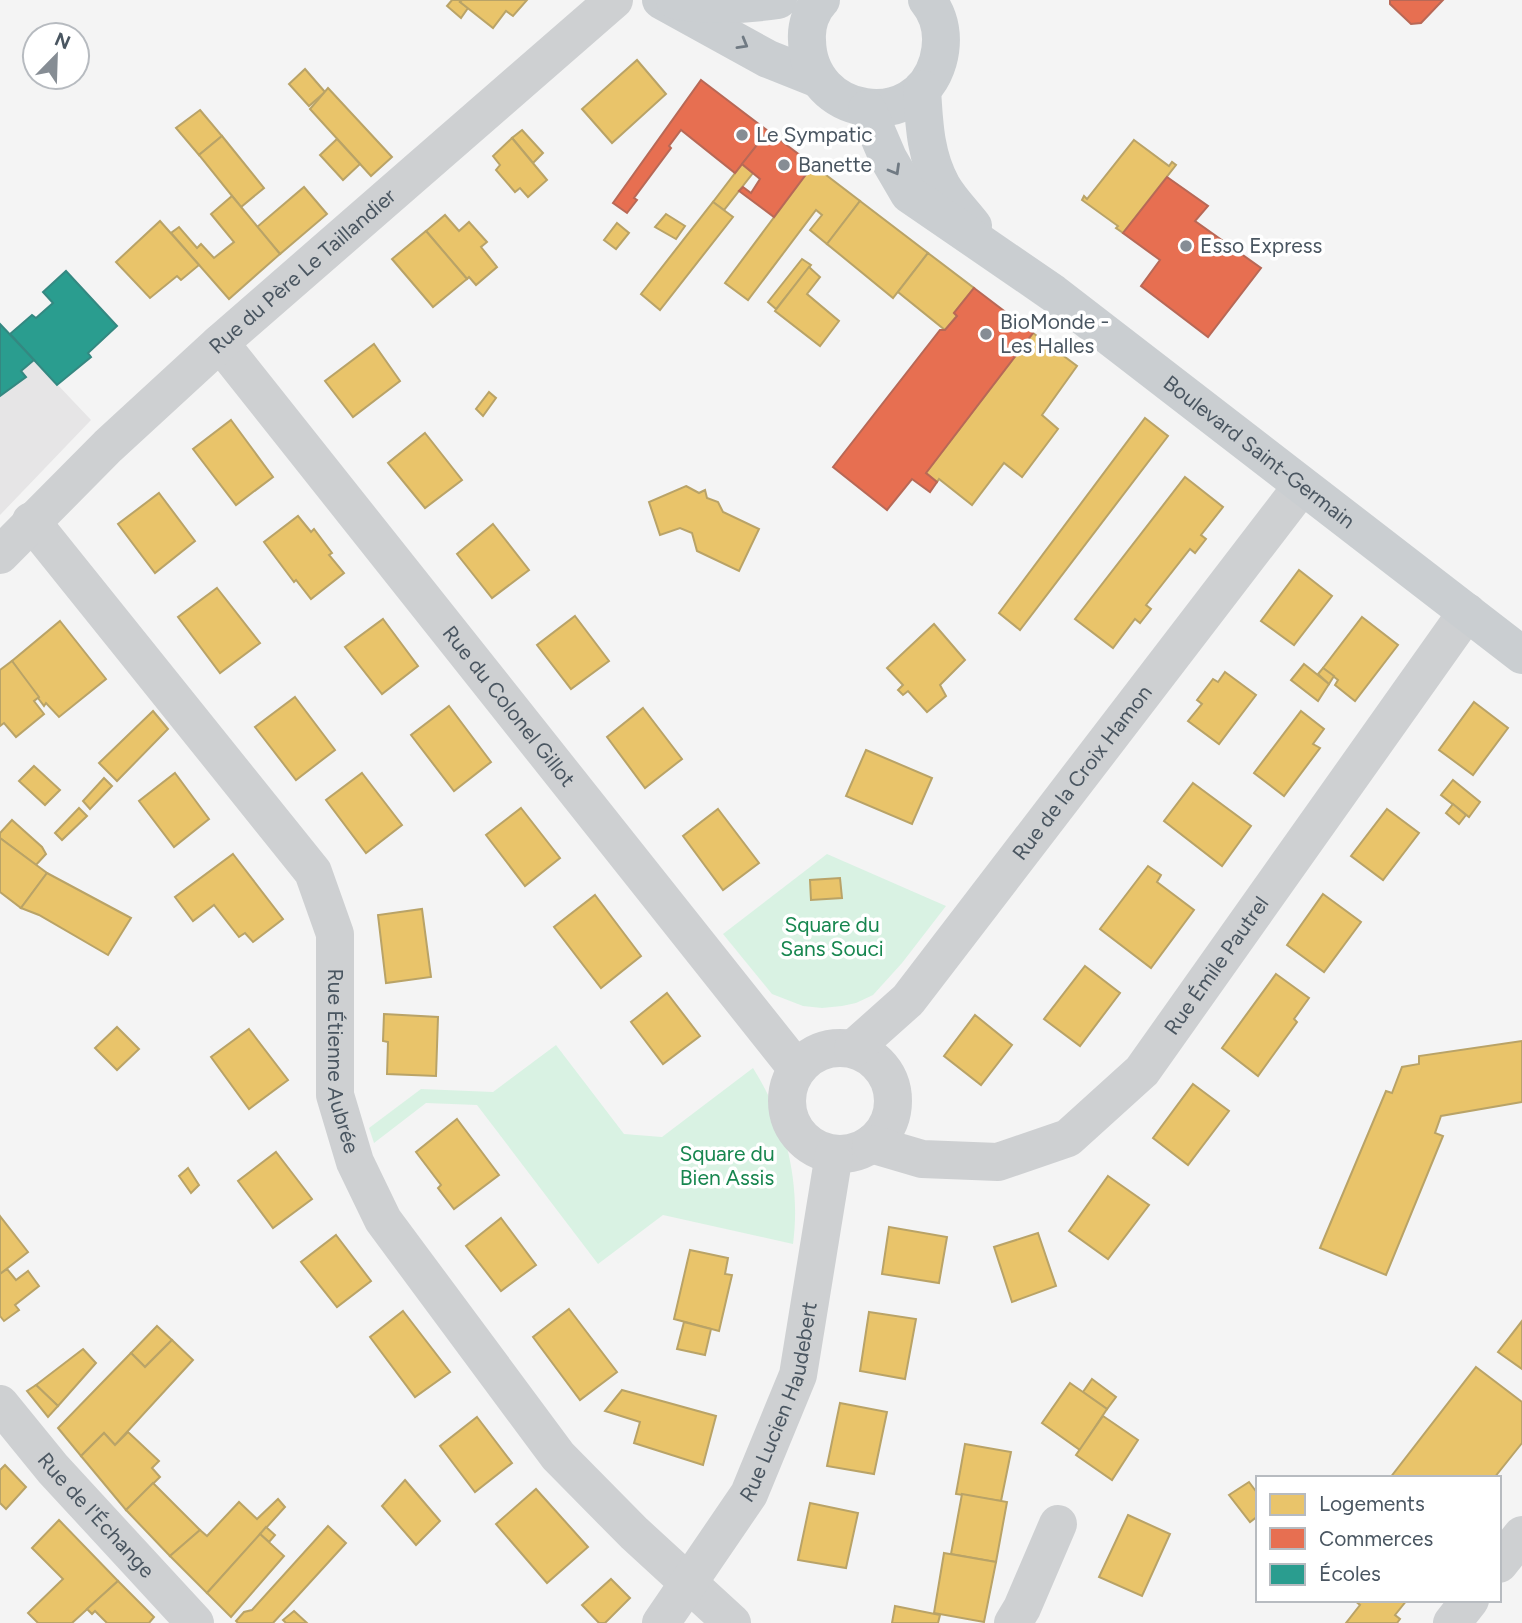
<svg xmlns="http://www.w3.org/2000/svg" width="1522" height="1623" font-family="Figtree,sans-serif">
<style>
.education{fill:#e6e5e6}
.green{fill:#d9f2e3}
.homes{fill:#e9c46a;stroke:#b9a367;stroke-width:2}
.shops{fill:#e76f51;stroke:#b86856;stroke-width:2}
.schools{fill:#2a9d8f;stroke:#348881;stroke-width:2}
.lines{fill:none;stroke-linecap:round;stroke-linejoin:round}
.minor{stroke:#ced0d2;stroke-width:38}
.major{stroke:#caced1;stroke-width:38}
.oneway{stroke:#707a83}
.poi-dot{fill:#868d94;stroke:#fff;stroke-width:2.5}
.labels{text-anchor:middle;stroke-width:7;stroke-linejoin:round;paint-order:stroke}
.poi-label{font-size:21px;fill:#4a5661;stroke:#fff;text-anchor:start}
.street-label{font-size:21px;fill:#4a5661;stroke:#fff}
.park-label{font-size:21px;fill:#17864f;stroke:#fff}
</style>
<rect width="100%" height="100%" fill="#f4f4f4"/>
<!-- education -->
<path class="education" d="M0 324 91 420 0 515Z"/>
<!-- green -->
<g class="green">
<path d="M827 854 946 906 902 963 873 995 856 1003 842 1006 822 1008 803 1006 772 994 723 934Z"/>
<path d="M556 1045 624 1134 662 1137 753 1068C786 1120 801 1184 793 1244L663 1215 598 1264 477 1105 426 1103 374 1143 369 1128 421 1089 493 1092Z"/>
</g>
<!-- homes -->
<g class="homes">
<path d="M452 0H462L460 2 468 8 461 18 447 6Z"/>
<path d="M462 0H527L513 16 506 11 493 28 460 2Z"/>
<path d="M637 60 666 94 612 143 582 109Z"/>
<path d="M305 69 325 92 309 106 289 84Z"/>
<path d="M328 88 392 157 371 176 310 109Z"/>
<path d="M200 110 222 136 199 155 176 128Z"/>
<path d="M522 130 543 153 533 163 512 138Z"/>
<path d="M222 136 264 188 241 207 199 155Z"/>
<path d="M512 138 547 180 528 197 520 188 515 192 496 170 500 165 493 156Z"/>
<path d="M337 139 360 164 343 180 320 155Z"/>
<path d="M1134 140 1169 166 1172 162 1176 165 1123 233 1116 228 1118 226 1082 200 1084 196 1087 199Z"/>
<path d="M742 164 753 173 724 210 713 202Z"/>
<path d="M813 165 860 201 827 244 810 230 822 215 816 210 748 300 725 283Z"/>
<path d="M304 187 327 214 280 254 257 227Z"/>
<path d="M232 196 280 254 229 299 171 233 179 227 197 248 201 244 214 258 234 242 211 214Z"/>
<path d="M860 201 928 253 893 298 827 244Z"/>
<path d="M713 202 733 217 660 310 641 294Z"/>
<path d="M666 214 685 226 676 239 655 227Z"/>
<path d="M445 215 459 231 469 222 487 242 481 247 497 267 476 285 469 277 467 279 426 231Z"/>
<path d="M160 221 199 265 181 280 177 276 150 298 116 262Z"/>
<path d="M617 223 629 233 616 249 604 240Z"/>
<path d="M426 231 467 279 433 307 392 259Z"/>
<path d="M928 253 974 288 954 313 957 316 945 330 898 292Z"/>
<path d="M802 259 811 265 776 309 768 302Z"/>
<path d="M809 267 820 277 807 294 839 321 820 346 775 311Z"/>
<path d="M1033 333 1077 366 1042 415 1058 429 1022 477 1004 463 972 505 939 479 937 482 926 473Z"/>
<path d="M374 344 400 381 353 417 325 381Z"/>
<path d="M489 392 496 398 483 416 476 409Z"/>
<path d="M1145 418 1168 436 1020 630 999 613Z"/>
<path d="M231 420 273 477 236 505 193 449Z"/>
<path d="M425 433 462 480 425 508 388 463Z"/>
<path d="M1185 477 1223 507 1201 535 1206 539 1195 553 1190 549 1146 605 1151 609 1140 623 1135 619 1113 648 1075 619Z"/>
<path d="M686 486 699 493 705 490 707 498 718 502 723 512 759 529 739 571 697 551 692 533 680 528 660 535 649 502Z"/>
<path d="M159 493 195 541 155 573 118 524Z"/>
<path d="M298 516 311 532 314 529 332 553 329 555 344 573 311 599 296 580 294 582 264 542Z"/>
<path d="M493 524 529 570 492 598 457 554Z"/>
<path d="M1299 570 1332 596 1294 645 1261 621Z"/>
<path d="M217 588 260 643 220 673 178 617Z"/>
<path d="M575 616 609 661 571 689 537 645Z"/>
<path d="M1362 617 1398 645 1355 701 1335 685 1338 680 1323 668Z"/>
<path d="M383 619 418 666 382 694 345 647Z"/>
<path d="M60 621 106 679 59 717 46 703 44 706 38 698 12 661Z"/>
<path d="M934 624 965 660 940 685 946 696 927 712 908 691 903 695 898 690 903 685 887 668Z"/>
<path d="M12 661 39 697 34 701 44 714 16 737 4 723 0 726V670Z"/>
<path d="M1304 664 1329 684 1318 701 1291 680Z"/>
<path d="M1323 668 1334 676 1329 684 1318 674Z"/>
<path d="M1225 672 1256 695 1219 744 1188 721 1202 704 1197 700 1213 679 1218 682Z"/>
<path d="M295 697 335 750 296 780 255 727Z"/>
<path d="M1474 702 1508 728 1473 775 1439 750Z"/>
<path d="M449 706 491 762 454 791 411 735Z"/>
<path d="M643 708 682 759 645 788 607 737Z"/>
<path d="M153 711 168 729 117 781 99 763Z"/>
<path d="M1301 711 1324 729 1313 744 1320 748 1284 796 1254 773Z"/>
<path d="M866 750 932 778 912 824 846 796Z"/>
<path d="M34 766 60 790 45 805 19 781Z"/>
<path d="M175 773 209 819 174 847 139 801Z"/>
<path d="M362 773 402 825 366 853 326 800Z"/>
<path d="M104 778 112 786 90 809 83 801Z"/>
<path d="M1453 780 1480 802 1469 817 1441 795Z"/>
<path d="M1193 783 1251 826 1222 866 1164 821Z"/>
<path d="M1453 804 1466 815 1459 824 1446 813Z"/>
<path d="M79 808 87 816 62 840 55 833Z"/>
<path d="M521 808 560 858 525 886 486 835Z"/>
<path d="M718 809 759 863 723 890 683 836Z"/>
<path d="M1387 809 1419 833 1383 880 1351 856Z"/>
<path d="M12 820 42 847 46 854 36 865 0 838V833Z"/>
<path d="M0 838 47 873 21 908 0 892Z"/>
<path d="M233 854 283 919 253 942 245 933 239 937 214 905 193 921 175 897Z"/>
<path d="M1148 866 1161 875 1157 882 1194 910 1151 968 1100 929Z"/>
<path d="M47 873 131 918 108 955 39 915 21 908Z"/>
<path d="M840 878 842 898 811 900 810 880Z"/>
<path d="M1323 894 1361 922 1324 972 1287 945Z"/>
<path d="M595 895 641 956 601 988 554 927Z"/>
<path d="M422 909 431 977 386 983 378 915Z"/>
<path d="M1085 966 1120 993 1080 1046 1044 1019Z"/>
<path d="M1276 974 1309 998 1294 1019 1297 1022 1258 1076 1222 1048Z"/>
<path d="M667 993 700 1036 663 1064 631 1022Z"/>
<path d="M384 1014 438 1017 436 1076 387 1074 388 1042 383 1041Z"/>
<path d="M975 1015 1012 1045 981 1085 944 1056Z"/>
<path d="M117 1027 139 1049 117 1070 95 1048Z"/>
<path d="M249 1029 288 1080 249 1109 211 1057Z"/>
<path d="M1522 1041V1102L1441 1116 1435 1133 1443 1136 1386 1275 1320 1248 1386 1091 1392 1093 1402 1067 1419 1064V1056Z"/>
<path d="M1193 1084 1229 1111 1188 1165 1153 1138Z"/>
<path d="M457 1119 499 1175 454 1209 438 1188 441 1185 416 1152Z"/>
<path d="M276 1152 312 1199 273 1228 238 1181Z"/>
<path d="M188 1168 199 1185 191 1193 179 1176Z"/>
<path d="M1108 1176 1149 1205 1108 1259 1069 1231Z"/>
<path d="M0 1216 28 1252 0 1274Z"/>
<path d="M501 1218 536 1265 501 1291 466 1246Z"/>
<path d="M889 1227 947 1237 939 1283 882 1274Z"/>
<path d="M1038 1233 1056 1286 1012 1302 994 1247Z"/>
<path d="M336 1235 371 1281 337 1307 301 1262Z"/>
<path d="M690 1250 728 1258 725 1274 732 1275 719 1331 674 1319Z"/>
<path d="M7 1269 16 1280 28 1271 39 1286 15 1305 19 1310 4 1321 0 1316V1274Z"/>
<path d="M569 1309 617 1372 580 1400 533 1337Z"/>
<path d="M403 1311 450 1372 415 1397 370 1337Z"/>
<path d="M869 1312 916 1319 905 1379 860 1371Z"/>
<path d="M1522 1321V1369L1498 1352Z"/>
<path d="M684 1322 711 1329 705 1355 677 1349Z"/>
<path d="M157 1326 172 1340 145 1367 131 1353Z"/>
<path d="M172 1340 193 1360 115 1445 104 1433 81 1456 58 1428 131 1353 145 1367Z"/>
<path d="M83 1349 96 1363 58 1406 36 1385Z"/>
<path d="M1476 1367 1522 1402V1443L1494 1478H1390Z"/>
<path d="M1092 1379 1116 1397 1107 1409 1083 1392Z"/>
<path d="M1070 1383 1107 1409 1080 1450 1042 1423Z"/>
<path d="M36 1385 58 1406 48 1417 27 1391Z"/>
<path d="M622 1390 716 1416 703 1465 634 1443 640 1422 605 1411Z"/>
<path d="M840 1403 887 1412 874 1474 827 1466Z"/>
<path d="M1103 1416 1138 1440 1112 1480 1076 1455Z"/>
<path d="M477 1417 512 1463 475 1492 440 1446Z"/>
<path d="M128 1432 159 1461 152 1468 160 1477 126 1510 81 1456 104 1433 115 1445Z"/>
<path d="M965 1444 1011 1452 1001 1501 956 1494Z"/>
<path d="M5 1465 26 1487 6 1509 0 1503V1470Z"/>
<path d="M405 1480 440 1521 416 1545 382 1506Z"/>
<path d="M1249 1482 1258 1494V1516L1250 1522 1229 1495Z"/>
<path d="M153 1483 200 1530 170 1556 126 1510Z"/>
<path d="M536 1489 588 1547 547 1583 496 1524Z"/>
<path d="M962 1494 1007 1502 996 1562 951 1554Z"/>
<path d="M278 1499 285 1507 207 1593 170 1556 200 1530 207 1536 239 1502 257 1519Z"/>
<path d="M810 1503 858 1513 846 1568 798 1560Z"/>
<path d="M1128 1515 1170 1534 1142 1596 1099 1577Z"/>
<path d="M59 1520 118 1581 72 1623H38L28 1613 63 1579 32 1548Z"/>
<path d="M328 1526 346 1543 273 1623H238L236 1621 244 1612 252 1610Z"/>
<path d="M266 1527 275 1535 269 1542 260 1534Z"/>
<path d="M260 1534 284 1556 231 1617 207 1593Z"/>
<path d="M944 1553 996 1562 984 1622 934 1613Z"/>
<path d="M611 1579 630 1598 605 1623H599L582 1605Z"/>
<path d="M118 1581 154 1617 149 1623H107L95 1611 92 1614 87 1609Z"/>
<path d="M1354 1600H1407L1395 1615 1400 1619 1397 1623H1346L1360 1605Z"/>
<path d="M895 1606 940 1615 938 1623H892Z"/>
<path d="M294 1611 307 1623H286L283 1620Z"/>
</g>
<!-- shops -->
<g class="shops">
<path d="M1390 0H1443L1421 23 1411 24 1390 4Z"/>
<path d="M701 80 768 131 735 173 681 130 669 146 671 148 634 198 637 200 627 213 613 203Z"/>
<path d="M768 131 813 165 774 217 739 191 743 187 751 193 760 179 742 164Z"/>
<path d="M1167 177 1208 206 1195 221 1261 268 1208 337 1141 286 1160 260 1123 233Z"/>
<path d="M974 288 1033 333 926 473 937 482 930 492 912 479 887 510 833 467 940 330H945L957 316 954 313Z"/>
</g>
<!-- schools -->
<g class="schools">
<path d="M66 271 117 326 88 353 91 357 57 385 10 334 32 315 36 318 53 303 43 292Z"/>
<path d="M0 324 34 360 21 371 26 377 0 396Z"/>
</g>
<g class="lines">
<!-- minor -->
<g class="minor">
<path id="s1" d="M220 343 797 1069"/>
<path id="s2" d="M31 521 313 872 335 934V1095L355 1162 383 1220 558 1456 634 1533 732 1623"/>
<path id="s3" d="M0 555 108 446 220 343 614 0"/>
<circle cx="840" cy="1101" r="53"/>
<path id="s4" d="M853 1049 908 1000 1302 486"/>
<path id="s5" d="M871 1144 922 1159 998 1162 1068 1138 1142 1071 1467 612"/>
<path id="s6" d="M0 1404 53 1469 195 1623"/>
<path d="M1499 1564 1522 1535"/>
<path id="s7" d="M661 1623 749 1494 798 1375 834 1154"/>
<path d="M1013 1623 1022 1608 1058 1524"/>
<path d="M1452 1623 1470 1600"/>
</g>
<!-- major -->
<g class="major">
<path d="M661 0 768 59 816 78"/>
<path d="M675 0C709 6 743 5 778 0"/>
<path d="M821 0C811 10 806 26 807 40 808 118 917 134 938 61 944 39 941 17 927 0"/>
<path d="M922 89C924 122 925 156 942 186 950 200 963 213 973 226"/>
<path id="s8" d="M867 109 888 158 909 194 1053 293 1522 655"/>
</g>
</g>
<!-- one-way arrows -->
<defs><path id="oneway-chevron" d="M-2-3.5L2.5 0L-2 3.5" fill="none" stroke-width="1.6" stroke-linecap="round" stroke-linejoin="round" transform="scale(1.75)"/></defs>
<g class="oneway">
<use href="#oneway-chevron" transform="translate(743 44) rotate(30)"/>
<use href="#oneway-chevron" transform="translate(895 170) rotate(60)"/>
</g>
<!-- markers -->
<g class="poi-dot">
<circle cx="742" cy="135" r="7"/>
<circle cx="784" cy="165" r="7"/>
<circle cx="1186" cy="246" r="7"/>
<circle cx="986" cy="334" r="7"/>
</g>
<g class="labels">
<!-- poi labels -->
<g class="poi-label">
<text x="756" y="142">Le Sympatic</text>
<text x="798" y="172">Banette</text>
<text x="1200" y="253">Esso Express</text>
<text x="1000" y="329">BioMonde -<tspan x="1000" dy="24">Les Halles</tspan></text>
</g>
<!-- street labels -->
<g class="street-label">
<text dy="7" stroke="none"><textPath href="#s3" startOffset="415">Rue du Père Le Taillandier</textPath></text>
<text dy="7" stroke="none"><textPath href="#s8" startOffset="530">Boulevard Saint-Germain</textPath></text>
<text dy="7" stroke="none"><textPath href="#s1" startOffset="464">Rue du Colonel Gillot</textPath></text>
<text dy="7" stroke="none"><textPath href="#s4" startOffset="360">Rue de la Croix Hamon</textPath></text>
<text dy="7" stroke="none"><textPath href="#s5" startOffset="432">Rue Émile Pautrel</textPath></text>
<text dy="7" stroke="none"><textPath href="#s2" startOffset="644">Rue Étienne Aubrée</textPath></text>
<text dy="7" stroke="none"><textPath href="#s7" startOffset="254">Rue Lucien Haudebert</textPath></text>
<text dy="7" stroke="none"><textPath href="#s6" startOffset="147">Rue de l'Échange</textPath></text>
</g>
<!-- park labels -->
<g class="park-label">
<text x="832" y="932">Square du<tspan x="832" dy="24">Sans Souci</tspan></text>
<text x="727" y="1161">Square du<tspan x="727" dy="24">Bien Assis</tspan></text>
</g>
</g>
<!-- legend -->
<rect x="1256" y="1476" width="245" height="126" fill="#ffffff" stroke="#b7bbc0" stroke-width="2"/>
<rect x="1270" y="1494" width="35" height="21" fill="#e9c46a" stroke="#b7bbc0" stroke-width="2"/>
<text x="1319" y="1511" font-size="21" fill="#4a5661">Logements</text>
<rect x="1270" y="1528" width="35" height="21" fill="#e76f51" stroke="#b7bbc0" stroke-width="2"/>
<text x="1319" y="1546" font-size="21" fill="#4a5661">Commerces</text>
<rect x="1270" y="1564" width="35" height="21" fill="#2a9d8f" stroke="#b7bbc0" stroke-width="2"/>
<text x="1319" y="1581" font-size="21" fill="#4a5661">Écoles</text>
<!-- north arrow -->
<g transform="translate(56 56) rotate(23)"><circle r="33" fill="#ffffff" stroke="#b7bbc0" stroke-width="2"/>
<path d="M0-5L12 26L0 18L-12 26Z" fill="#868d94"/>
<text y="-10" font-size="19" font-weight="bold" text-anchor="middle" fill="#4a5661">N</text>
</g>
</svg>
